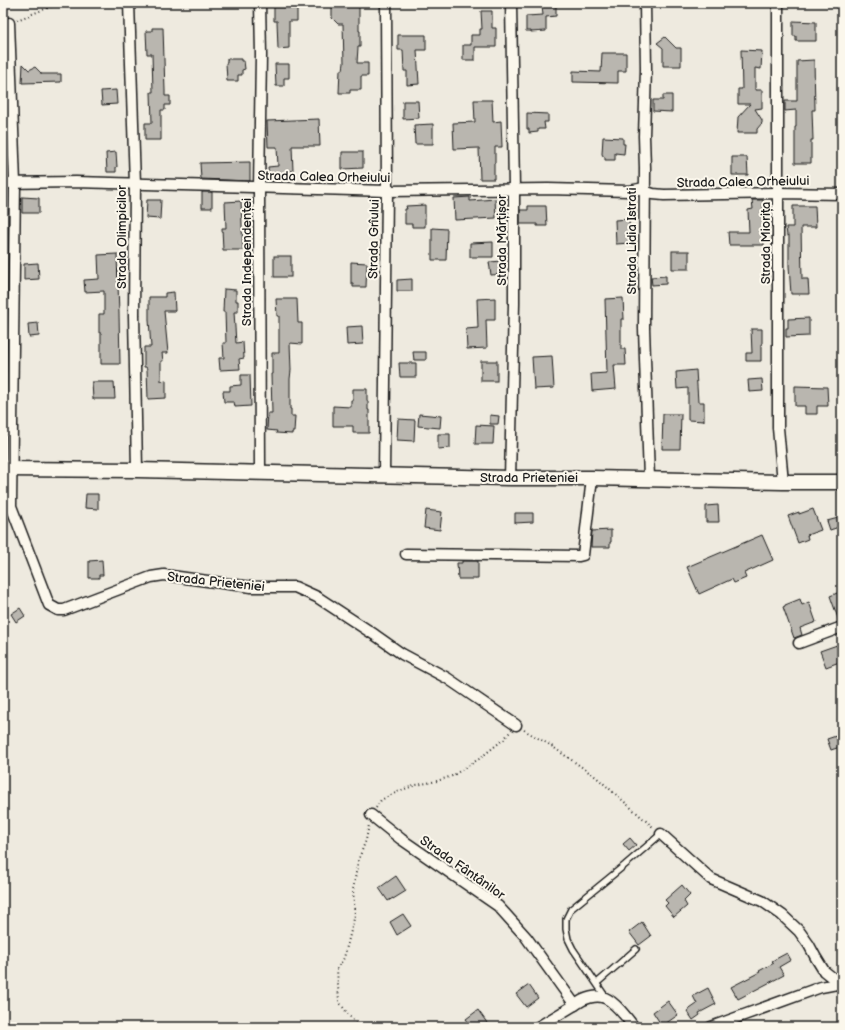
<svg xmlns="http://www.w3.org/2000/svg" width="845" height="1030" font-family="'Balsamiq Sans',sans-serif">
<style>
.building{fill:#b9b6af;stroke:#1c1c1c}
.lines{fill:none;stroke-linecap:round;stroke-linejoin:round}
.lane-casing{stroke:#1c1c1c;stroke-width:8}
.street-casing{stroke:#1c1c1c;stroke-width:13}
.secondary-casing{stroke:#1c1c1c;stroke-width:17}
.path{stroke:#1c1c1c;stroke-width:2;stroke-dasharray:1 3;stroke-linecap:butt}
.lane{stroke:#fbf7ec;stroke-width:5}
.street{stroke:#fbf7ec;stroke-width:10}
.secondary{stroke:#fbf7ec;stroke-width:14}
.labels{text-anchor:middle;stroke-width:4;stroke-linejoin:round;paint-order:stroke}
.street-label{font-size:13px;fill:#1c1c1c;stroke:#fbf7ec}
</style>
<rect width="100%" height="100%" fill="#eeeadf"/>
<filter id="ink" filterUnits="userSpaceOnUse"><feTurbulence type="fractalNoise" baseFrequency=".025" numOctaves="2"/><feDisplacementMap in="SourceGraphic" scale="8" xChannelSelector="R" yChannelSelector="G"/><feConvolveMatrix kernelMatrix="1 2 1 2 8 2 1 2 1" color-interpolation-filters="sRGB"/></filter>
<g filter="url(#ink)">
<!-- building -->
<g class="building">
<path d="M334 3H359V31H360V47H358L357 63H368V76H361V90H350V93H339L340 70H343L344 63 343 24H338L332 18V6Z"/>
<path d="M542 6H556V16L546 17V31L531 32V31H526V16L543 15Z"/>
<path d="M274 7H297V21H289V48L278 49 277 21H274Z"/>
<path d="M481 11H492V28H496V47H475V60H463V45H471V35H480V29H482Z"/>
<path d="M793 21 816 22V41H796V36H793Z"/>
<path d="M152 28H163L165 91V96H170V105H165V110H161V140H145V123H152L151 92H153L152 54H147L146 31H152Z"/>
<path d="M398 35H426V50H417L419 84 407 85V71H404L403 50H398Z"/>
<path d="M665 37 676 48H681V66H663V48L657 43Z"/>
<path d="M741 50 762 51 761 69 755 68V90H762V108L755 109 762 120V123L757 129V133H737L738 117 750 104H738V89H742Z"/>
<path d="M602 53H626V71H618V83L573 82V71L601 72Z"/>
<path d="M227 59H241V61H244L245 69 242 70V75H238V81H227L226 63H227Z"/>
<path d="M814 60 815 110H812L813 140H811V163H795V127H796V110L785 111V101H797V61Z"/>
<path d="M23 64 29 70 35 67 41 73V74H61V82L22 83Z"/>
<path d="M275 64H289V78H284V86H276Z"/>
<path d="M116 90 117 104 102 105 101 91Z"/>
<path d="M663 95H672V112L653 111V100H663Z"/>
<path d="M474 100H492L493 122 501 121 502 147H495V163H494V179H480L479 148 454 149 453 123 475 122Z"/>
<path d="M403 101H418L419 118 403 119Z"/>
<path d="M527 113 548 114V122H544L545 129H538V132L529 133V129H527Z"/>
<path d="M319 119 320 146H292L293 171H287L288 174H281V181H269L268 167 278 166 277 147H268L267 121Z"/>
<path d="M433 124V144H415L414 125Z"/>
<path d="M603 137 623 138V144H625L624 154 615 153V160H605V157L603 156 602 154Z"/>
<path d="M116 152 117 167H116V172H107L106 153Z"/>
<path d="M342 152H363V168L342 169Z"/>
<path d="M732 157H747L748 175H732Z"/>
<path d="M250 162V181L201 179 200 163Z"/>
<rect x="202" y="192" width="10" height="16"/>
<path d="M22 197 39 198V213H22Z"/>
<path d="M470 197V201L495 199 496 218 455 220 454 198Z"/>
<path d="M147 200H161L160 219 146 218Z"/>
<path d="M752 200H763L764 245H729L728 232H749L748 210 753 209Z"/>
<path d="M241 201 243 250H223L222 228H226L225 202Z"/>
<path d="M425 205V227H412V224H405V209H407L406 206Z"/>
<path d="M528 206H546L547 226H537V224H520V210H528Z"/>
<path d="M793 206H815L816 227H801L802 279H808L809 294H791L789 266V235L787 236 786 227H793Z"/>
<path d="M629 219 630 243 616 244 615 220Z"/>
<path d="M432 228 447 229 446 260H432Z"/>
<path d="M493 242V257H470V243Z"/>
<rect x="672" y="251" width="17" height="18"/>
<path d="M117 254 119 314 120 364H101V333H99V314H104V291L85 292 84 280 99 279 98 255Z"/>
<rect x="274" y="256" width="17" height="21"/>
<path d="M503 261 504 274 491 275 489 262Z"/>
<path d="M351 262 367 263 366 287H353V283H351Z"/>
<path d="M38 263 39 279 24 280V264Z"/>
<path d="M666 276V284L652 285 651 277Z"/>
<path d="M412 279V291H397V280Z"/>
<path d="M224 289 236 290V301H238V312H234L236 343 243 342 244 358 239 359 240 369 220 370 219 358H224L223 343H226L225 312H223Z"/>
<path d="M174 292 175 311H164L168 353H162L163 361H161V381L166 380V398L148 399 147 369 146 367H144V347H151L149 320V297H165V293Z"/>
<path d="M495 298V320H486L487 348 467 349 466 329 478 328 477 299Z"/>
<path d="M623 298 624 319H621V349H625L626 365H614L616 389 592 391 591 374 607 373 605 299Z"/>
<path d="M276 299H297L298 323H302V344L290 343 291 370 290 379V409H291V416H295L294 432H292V434L276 433 277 431 267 430 268 413H272L271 374H272V353H279V316H277Z"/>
<path d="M809 318V336L786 337V328H788V319Z"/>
<path d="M38 323 39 336 29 337 28 324Z"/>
<path d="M362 326 363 344 347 345 346 327Z"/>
<path d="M751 329H762V344H761V361H746V353H752Z"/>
<path d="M413 352H426V360H414Z"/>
<path d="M552 356 554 388 534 389 532 357Z"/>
<rect x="481" y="361" width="16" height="20"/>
<path d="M399 363H416V377H400Z"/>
<path d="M696 370 698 402H704V421L688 420V388L677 389 676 372Z"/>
<path d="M241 375H250L251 406 235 407 234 402H224L223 391H230V386L241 385Z"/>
<path d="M762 379 763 391 749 392 748 380Z"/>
<path d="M92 382H114L115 399H93Z"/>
<path d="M795 386 827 387 828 406H817V414H805V406H795Z"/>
<path d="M353 389H367V400L368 402V410H369V433H353V426H333V406L351 407V400H353Z"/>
<path d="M419 414 441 416 440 428 418 426Z"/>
<path d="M663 414H681L680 449H662Z"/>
<path d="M490 415 499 416 498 424H490Z"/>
<path d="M398 419 415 420 414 441 397 440Z"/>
<path d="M476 425 494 426 493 444H475Z"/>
<path d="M438 434H450V448L438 449Z"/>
<path d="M86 494H98V509L85 508Z"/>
<path d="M718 505 719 522H706V506Z"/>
<path d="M813 509 821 530 807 535 808 539 798 543 788 516 799 512V514Z"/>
<path d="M426 510 442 512 440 530 424 528Z"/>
<path d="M515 513H533V522L515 523Z"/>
<path d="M842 517V526L830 530 827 521Z"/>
<path d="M611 530V542H610V547H591L592 531Z"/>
<path d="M762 535 773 560 744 573 746 578 734 583 732 579 699 594 687 567Z"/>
<path d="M102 560 103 575H99V578H89V561Z"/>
<path d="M462 561H478V579H458L457 563H462Z"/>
<path d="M842 591V621H839L830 596Z"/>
<path d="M800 599 802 605 809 602 816 622 800 628 802 635 794 638 783 607 785 606V605Z"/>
<path d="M20 608 25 616 16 622 11 614Z"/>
<path d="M837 645 842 661 826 667 820 651Z"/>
<path d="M836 736 840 747 831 750 827 739Z"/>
<path d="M630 838 636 845 629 851 623 844Z"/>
<path d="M396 876 406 891 393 899V898L388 901 379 888Z"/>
<path d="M682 885 690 895 684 901 687 906 674 917 665 906 668 903 665 900Z"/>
<path d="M403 914 411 926 397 935 390 922Z"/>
<path d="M642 922 651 936 639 945 629 932Z"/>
<path d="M787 953 791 960 779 967 784 975 738 999 731 987 760 972 759 971 774 963 772 961Z"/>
<path d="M529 985 538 998 526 1007 516 994Z"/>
<path d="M708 988 716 1004 699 1013 700 1015 693 1020 687 1011 697 1004 693 996Z"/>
<path d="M668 1001 678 1015 662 1026 653 1012Z"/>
<path d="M478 1010 490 1027H472L466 1019Z"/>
</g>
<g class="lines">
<!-- lane casing -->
<g class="lane-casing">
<g id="lane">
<path d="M597 983 636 949"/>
<path d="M605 996 573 949 568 939 566 929V919L571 909 625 865 661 834"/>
</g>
</g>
<!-- street casing -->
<g class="street-casing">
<g id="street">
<path d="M129 3 135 184 134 315 137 470"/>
<path d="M645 3 646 69 644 136 645 168 644 328 649 479"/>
<path d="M778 3V428L783 482"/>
<path d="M9 23 15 183 11 506 49 605 58 610H64L151 577 164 575 251 587H295L317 597 375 635 402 654 447 678 516 725"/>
<path d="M3 183 76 182 387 191 548 189 629 191 644 188"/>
<path d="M644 191 653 194 664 195 778 193 842 194"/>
<path d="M260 473 259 188 261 55 260 3"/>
<path d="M384 475 387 191 386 3"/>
<path d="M510 478 514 304V189L511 3"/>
<path d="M406 554 579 556 583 555 592 478"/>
<path d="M799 643 842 627"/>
<path d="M371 815 401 839 498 906 526 937 575 1005"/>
<path d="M661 834 711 879 762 901 782 915 799 931 809 945 816 958 824 971 834 979 842 982"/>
<path d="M538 1027 583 1000C590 997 598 995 605 998 615 1002 627 1018 634 1027"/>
<path d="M711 1027 821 987 842 983"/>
</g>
</g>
<!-- secondary casing -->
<g class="secondary-casing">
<path id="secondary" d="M3 469 137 470 510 478H592L783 482H842"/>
</g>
<!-- path -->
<g class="path">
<path d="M17 20 60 3"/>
<path d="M524 730 550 745 596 777 654 828"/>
<path d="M376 808 381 800 399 791 416 785 437 781 452 776 479 759 504 739 510 732"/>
<path d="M358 1027 339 1002 337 969 344 958 355 915 353 890 358 861 366 840 369 825"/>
</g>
<!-- lane -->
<use href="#lane" class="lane"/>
<!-- street -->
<use href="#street" class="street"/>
<!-- secondary -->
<use href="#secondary" class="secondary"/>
</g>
</g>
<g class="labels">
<!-- street labels -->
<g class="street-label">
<text transform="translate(324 176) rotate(1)" y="5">Strada Calea Orheiului</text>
<text transform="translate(743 181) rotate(-1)" y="5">Strada Calea Orheiului</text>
<text transform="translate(121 237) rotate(-90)" y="5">Strada Olimpicilor</text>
<text transform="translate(373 239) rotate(-89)" y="5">Strada Grîului</text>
<text transform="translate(501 240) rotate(-90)" y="5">Strada Mărțișor</text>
<text transform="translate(631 241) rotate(-90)" y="5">Strada Lidia Istrati</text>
<text transform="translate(765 243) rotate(-90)" y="5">Strada Miorița</text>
<text transform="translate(246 262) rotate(-90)" y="5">Strada Independenței</text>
<text x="529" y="482">Strada Prieteniei</text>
<text transform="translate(216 581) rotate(6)" y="5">Strada Prieteniei</text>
<text transform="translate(463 867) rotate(35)" y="5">Strada Fântânilor</text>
</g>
</g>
<!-- margin -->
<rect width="845" height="1030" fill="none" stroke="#fbf7ec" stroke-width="16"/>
<rect x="8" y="8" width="829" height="1014" fill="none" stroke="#1c1c1c" stroke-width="1.5" filter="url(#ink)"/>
</svg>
